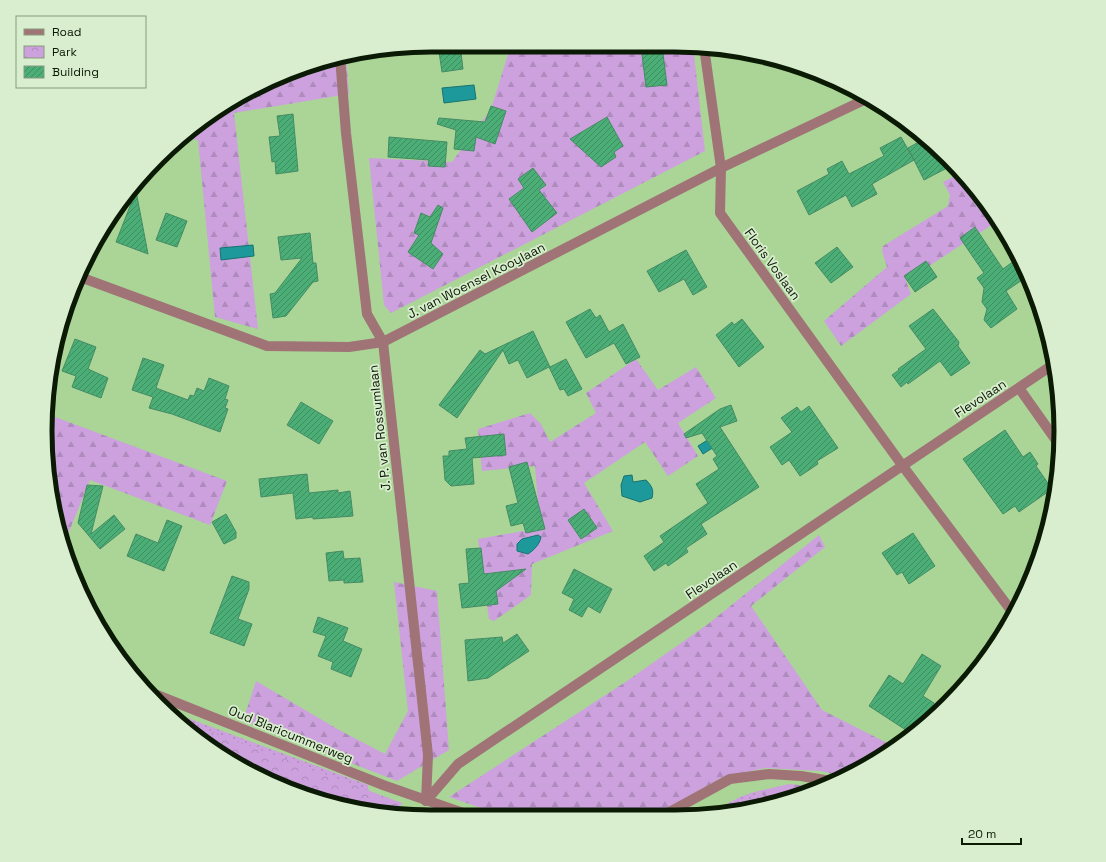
<svg xmlns="http://www.w3.org/2000/svg" width="1106" height="862" font-family="'Space Grotesk',sans-serif">
<style>
.grass{fill:url(#grass-dots)}
.forest{fill:url(#forest-firs)}
.park{fill:url(#park-crowns)}
.water{fill:#1e999b;stroke:#18736e}
.building{fill:url(#building-hatch);stroke:#468b63}
.lines{fill:none;stroke-linecap:round;stroke-linejoin:round}
.minor{stroke:#a07476;stroke-width:10}
.labels{text-anchor:middle;stroke-width:3.5;stroke-linejoin:round;paint-order:stroke}
.street-label{font-size:13px;fill:#0b1a04;stroke:#d9eecf}
.rim{fill:none;stroke:#0b1a04;stroke-width:5}
</style>
<defs>
<pattern id="grass-dots" width="8" height="8" patternUnits="userSpaceOnUse"><rect width="8" height="8" fill="#cca1de"/><path d="M2 2h.1M6 6h.1" fill="none" stroke="#ae8abd" stroke-width="1.8" stroke-linecap="round"/></pattern>
<pattern id="forest-firs" width="22" height="20" patternUnits="userSpaceOnUse"><rect width="22" height="20" fill="#cca1de"/><path d="M5 1l3.5 6h-7zM16 11l3.5 6h-7z" fill="#ae8abd"/></pattern>
<pattern id="park-crowns" width="20" height="18" patternUnits="userSpaceOnUse"><rect width="20" height="18" fill="#cca1de"/><path d="M2 6a3 3 0 1 1 6 0M12 15a3 3 0 1 1 6 0" fill="none" stroke="#ae8abd"/></pattern>
<pattern id="building-hatch" width="6" height="6" patternUnits="userSpaceOnUse"><rect width="6" height="6" fill="#4bae77"/><path d="M-1 1l2-2M0 6l6-6M5 7l2-2" fill="none" stroke="#3d8d5f"/></pattern>
</defs>
<rect width="100%" height="100%" fill="#aad597"/>
<!-- grass -->
<g class="grass">
<path d="M166 710 368 785 370 805 217 752Z"/>
<path d="M754 792 779 801 725 814H708L740 797Z"/>
</g>
<!-- forest -->
<g class="forest">
<path d="M511 45 693 46 705 151 391 313 384 305 369 158 452 162 491 109Z"/>
<path d="M346 56 349 94 234 113 258 329 215 317 198 140 184 138 238 97 331 58Z"/>
<path d="M957 175 998 221 906 281 911 294 841 346 824 321 887 267 882 251 883 246 948 206 950 195 943 182Z"/>
<path d="M636 359 658 390 696 367 716 398 678 423 698 456 668 476 645 442 584 483 613 531 532 564 531 595 494 621 489 619 478 539 540 528 535 466 482 471 478 429 530 413 541 424 550 442 596 413 586 393Z"/>
<path d="M47 414 227 481 210 525 90 480 64 544 58 531 45 431Z"/>
<path d="M819 535 825 547 751 606 822 710 895 747 889 752 841 776 821 771 765 768 723 777 657 814H515L478 807 449 797 627 681 708 624Z"/>
<path d="M394 582 437 591 449 750 397 781 243 721 256 681 339 730 385 754 408 711Z"/>
<path d="M789 784 818 787 799 796 779 801 754 792Z"/>
</g>
<!-- park -->
<path class="park" d="M173 717 402 803 395 814H380L283 788 217 752Z"/>
<!-- water -->
<g class="water">
<path d="M474 85 476 99 444 103 442 88Z"/>
<path d="M253 245 254 256 221 260 220 248Z"/>
<path d="M717 434 722 442 703 454 698 446Z"/>
<path d="M632 475 633 482 646 480C652 486 654 490 652 498L640 502 622 496 621 485 624 476Z"/>
<path d="M538 535 541 537C540 544 534 550 528 554L517 551V544L522 539Z"/>
</g>
<!-- building -->
<g class="building">
<path d="M438 45H460L463 69 442 72Z"/>
<path d="M641 46H662L667 85 646 87Z"/>
<path d="M491 106 506 111 495 144 476 137 474 151 454 149 456 130 437 124 439 118 485 122Z"/>
<path d="M293 114 298 171 276 174 275 161 272 162 269 137 280 136 277 116Z"/>
<path d="M607 117 623 146 614 152 616 157 601 167 570 139Z"/>
<path d="M389 137 447 142 445 167 428 166 429 160 388 157Z"/>
<path d="M901 137 914 160 872 184 877 194 852 207 846 195 809 215 797 191 829 174 827 169 842 161 849 174 884 156 880 148Z"/>
<path d="M924 139 942 159 947 168 924 180 908 148Z"/>
<path d="M533 168 546 185 539 190 557 213 532 232 509 199 524 188 518 179Z"/>
<path d="M136 191 148 254 116 242Z"/>
<path d="M438 205 443 208 431 243 443 254 433 269 408 252 419 235 414 233 421 213 430 217Z"/>
<path d="M166 213 187 221 177 247 156 240Z"/>
<path d="M975 227 1003 269 1018 258 1028 276 1006 291 1017 309 991 328 984 320 987 309 982 302 984 288 977 278 984 273 960 238Z"/>
<path d="M310 233 313 263H316L318 281 313 282 286 316 273 318 270 294 275 293 302 258 281 260 278 237Z"/>
<path d="M837 247 853 267 831 283 815 263Z"/>
<path d="M686 250 707 287 693 295 684 279 659 292 647 271Z"/>
<path d="M926 261 937 277 915 292 904 276Z"/>
<path d="M590 309 596 318 600 315 609 332 623 324 640 357 626 364 614 343 586 358 566 322Z"/>
<path d="M933 309 959 342 958 346 970 363 951 376 940 361 908 384 907 382 901 387 892 375 899 370 898 369 926 349 909 326Z"/>
<path d="M742 319 764 347 739 367 716 335 732 322 734 325Z"/>
<path d="M533 331 550 367 566 359 582 389 568 396 564 389 560 390 549 367 527 378 518 360 509 364 503 350 457 418 439 405 480 350 485 354Z"/>
<path d="M75 339 96 347 88 369 108 378 101 398 72 387 76 376 62 371Z"/>
<path d="M143 358 164 365 156 388 188 400 190 395 194 396 197 388 204 391 209 378 229 386 225 399 228 400 225 408 228 409 220 432 172 414 149 408 153 397 132 390Z"/>
<path d="M301 402 333 421 319 444 287 425Z"/>
<path d="M731 405 737 421 720 427 759 487 701 524 707 534 686 548 688 552 668 566 666 563 654 571 644 556 664 542 660 536 708 503 696 484 719 469 713 459 717 456 702 433 686 438 684 434 720 409Z"/>
<path d="M809 406 838 448 817 461 818 464 800 476 789 460 782 465 770 447 792 432 781 418 797 407 801 412Z"/>
<path d="M1005 430 1023 457 1030 452 1038 464 1036 466 1052 489 1019 512 1015 506 1003 514 963 459Z"/>
<path d="M504 434 506 455 472 458 474 484 451 486 445 480 443 456H449V451L467 449 465 438Z"/>
<path d="M527 462 545 529 526 533 523 523 511 526 506 506 518 503 509 467Z"/>
<path d="M307 474 309 493 338 490V493L350 491 353 516 313 519V517L296 519 293 493 261 497 259 479Z"/>
<path d="M87 485 103 486 91 534 114 515 125 529 100 549 78 523Z"/>
<path d="M584 509 597 528 581 539 568 520Z"/>
<path d="M226 514 236 532V538L224 544 212 522Z"/>
<path d="M167 520 182 526 164 571 127 556 136 534 158 543Z"/>
<path d="M913 533 935 566 909 584 902 572 897 575 882 553Z"/>
<path d="M481 548 484 574 526 569 496 591 498 604 462 608 459 584 469 583 466 549Z"/>
<path d="M343 551 344 559 360 558 363 582 344 583V580L329 581 326 553Z"/>
<path d="M574 569 612 589 600 613 588 606 582 617 569 610 574 599 562 593Z"/>
<path d="M232 576 249 582V589L238 619 252 624 244 646 210 633Z"/>
<path d="M318 617 348 628 343 641 362 649 351 677 331 669 333 662 318 656 326 636 313 632Z"/>
<path d="M517 634 529 651 488 678 468 681 465 640 502 637 503 643Z"/>
<path d="M922 654 941 666 923 696 934 703 912 734 869 706 889 675 903 684Z"/>
</g>
<g class="lines">
<!-- minor -->
<g class="minor">
<path d="M704 47 721 168 720 213 902 465 1013 613"/>
<path d="M340 57 346 133 367 314 383 342 428 755 426 801"/>
<path d="M80 277 267 346 349 347 383 342 721 168 864 100"/>
<path d="M1019 388 1060 446"/>
<path d="M147 691 383 785 466 814"/>
<path d="M426 801 458 764 1054 364"/>
<path d="M666 814 730 779 769 774 801 776 831 781"/>
</g>
</g>
<g class="labels">
<!-- street labels -->
<g class="street-label">
<text transform="translate(773 264) rotate(54)" y="5">Floris Voslaan</text>
<text transform="translate(476 280) rotate(-27)" y="5">J. van Woensel Kooylaan</text>
<text transform="translate(980 398) rotate(-33)" y="5">Flevolaan</text>
<text transform="translate(379 428) rotate(-96)" y="5">J. P. van Rossumlaan</text>
<text transform="translate(711 579) rotate(-34)" y="5">Flevolaan</text>
<text transform="translate(291 734) rotate(22)" y="5">Oud Blaricummerweg</text>
</g>
</g>
<!-- crop -->
<path d="M0 0H1106V862H0ZM431 52H675A379 379 0 0 1 1054 431V431A379 379 0 0 1 675 810H431A379 379 0 0 1 52 431V431A379 379 0 0 1 431 52Z" fill="#d9eecf" fill-rule="evenodd"/>
<path class="rim" d="M431 52H675A379 379 0 0 1 1054 431V431A379 379 0 0 1 675 810H431A379 379 0 0 1 52 431V431A379 379 0 0 1 431 52Z"/>
<!-- legend -->
<rect x="16" y="16" width="130" height="72" fill="#d9eecf" stroke="#87997e"/>
<rect x="24" y="29" width="20" height="6" fill="#a07476" stroke="#87997e"/>
<text x="52" y="36" font-size="12" fill="#0b1a04">Road</text>
<rect x="24" y="46" width="20" height="12" fill="url(#park-crowns)" stroke="#87997e"/>
<text x="52" y="56" font-size="12" fill="#0b1a04">Park</text>
<rect x="24" y="66" width="20" height="12" fill="url(#building-hatch)" stroke="#87997e"/>
<text x="52" y="76" font-size="12" fill="#0b1a04">Building</text>
<!-- scale -->
<path d="M962 838v6h59v-6" fill="none" stroke="#0b1a04" stroke-width="2"/>
<text x="968" y="838" font-size="12" fill="#0b1a04" stroke="#d9eecf" stroke-width="3" paint-order="stroke">20 m</text>
</svg>
